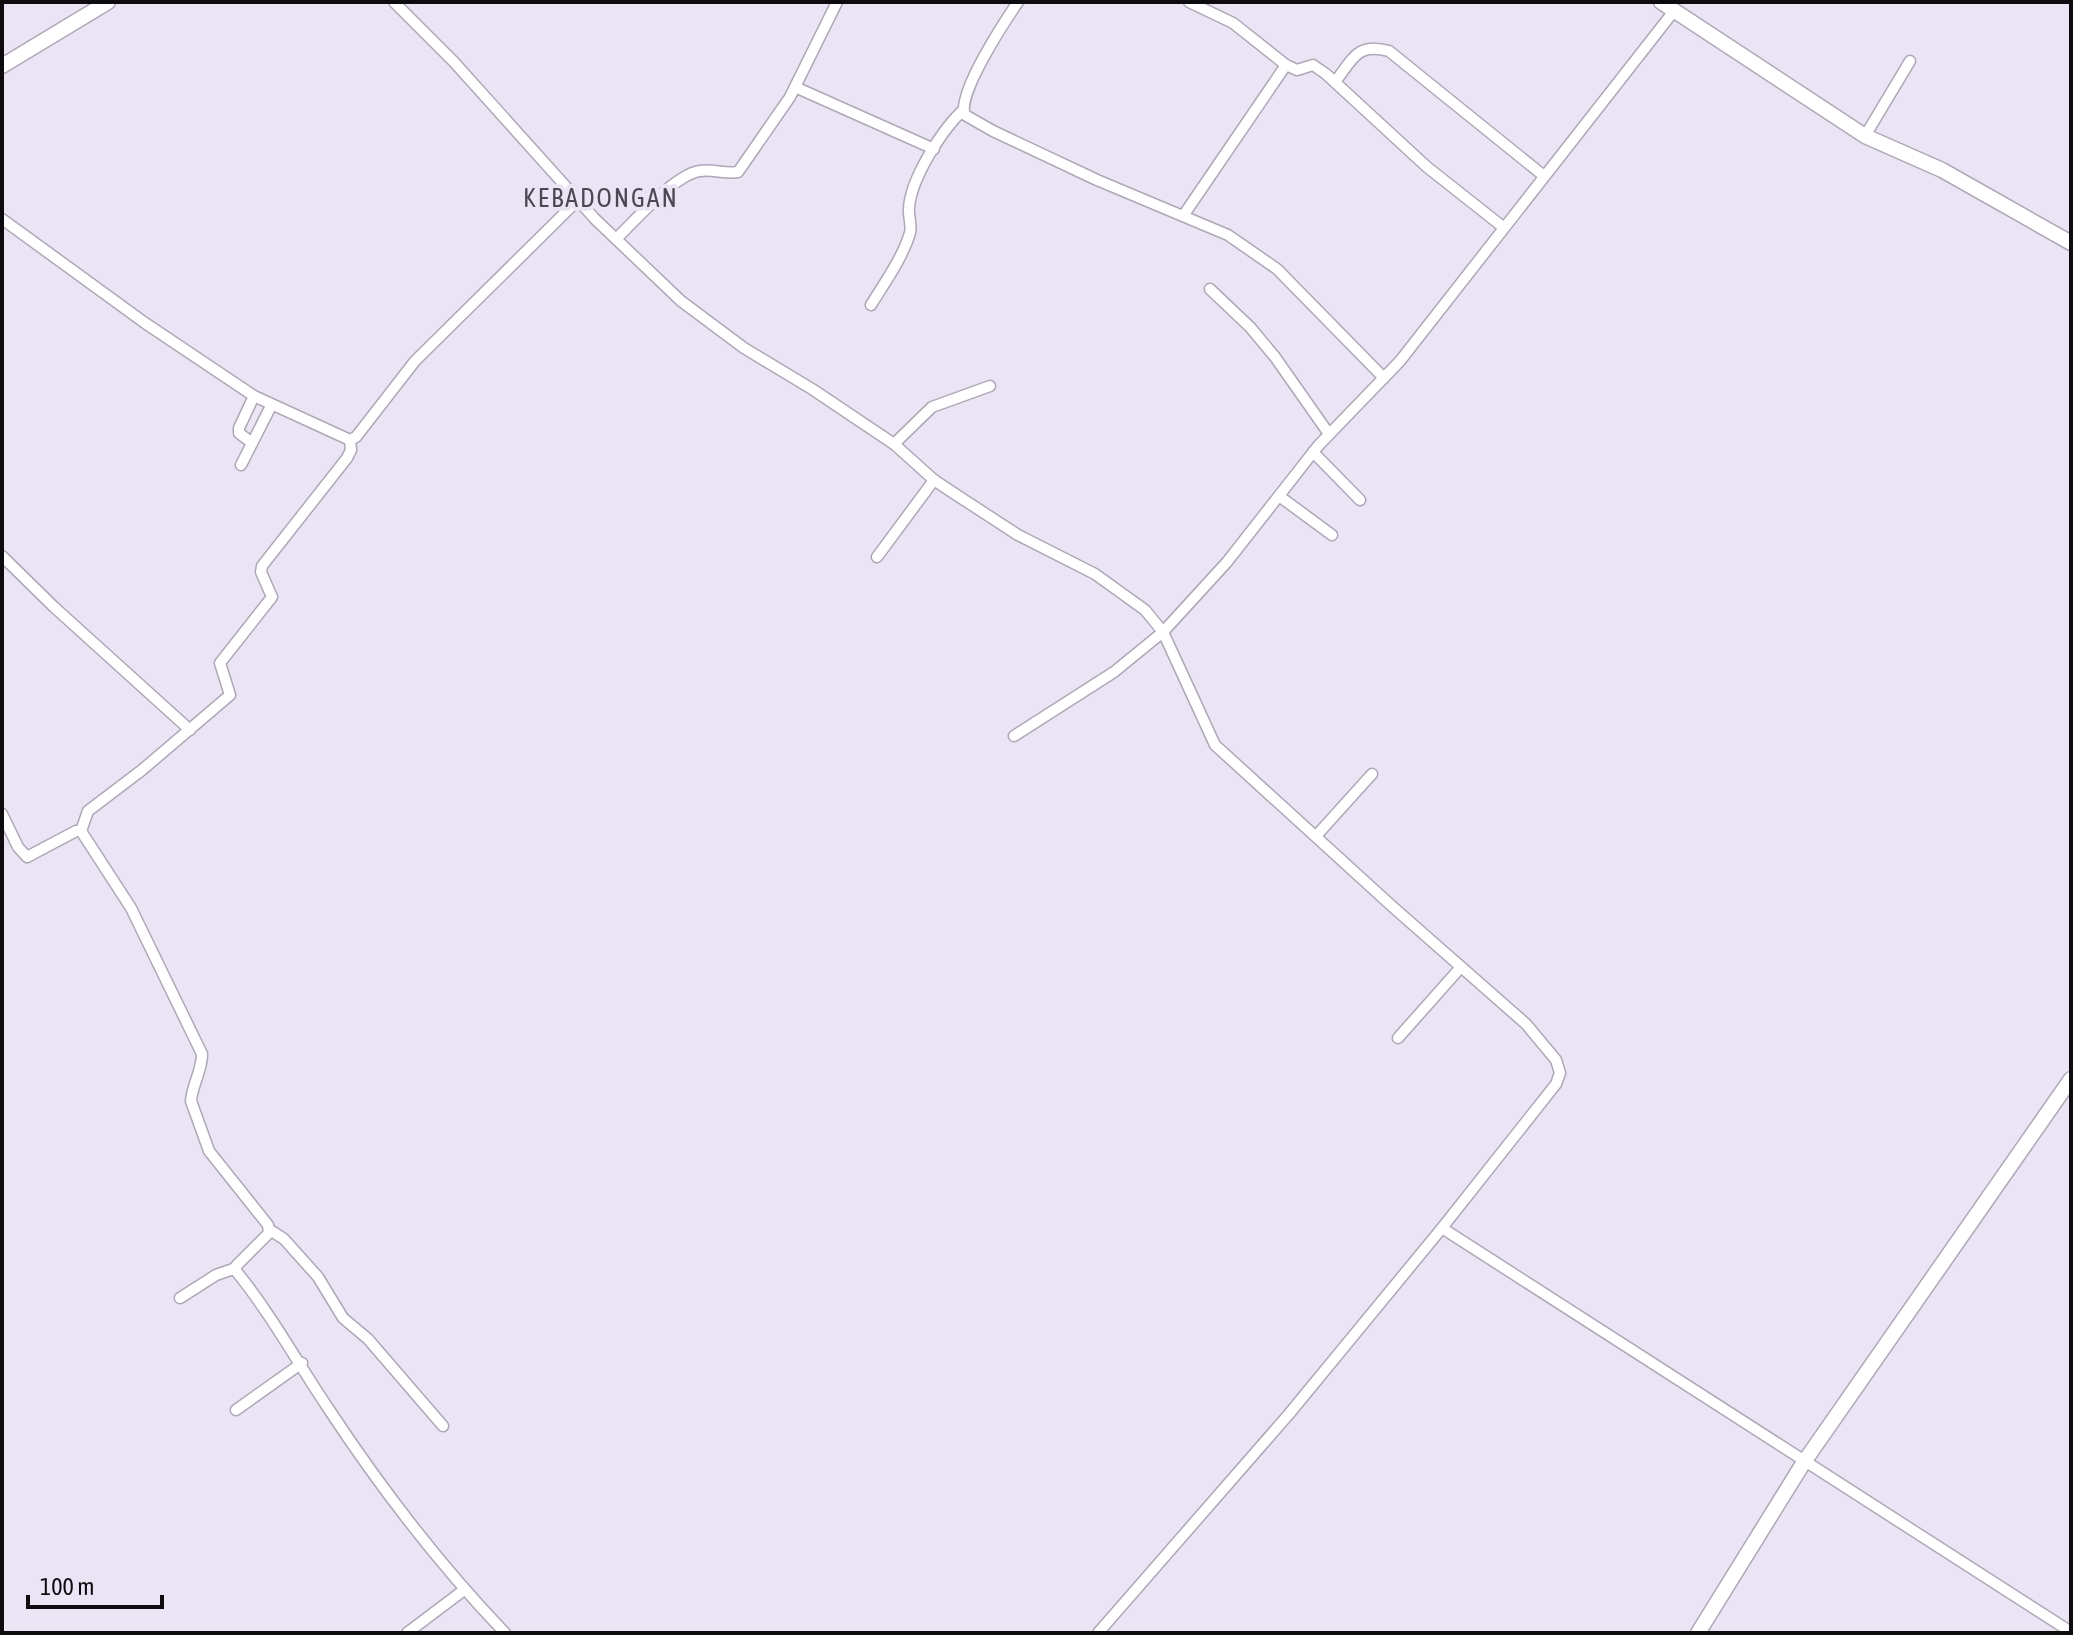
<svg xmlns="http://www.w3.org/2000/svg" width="2073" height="1635" font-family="'Asap Condensed',sans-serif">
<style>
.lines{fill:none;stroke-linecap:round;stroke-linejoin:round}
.street-casing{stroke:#aea7b7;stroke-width:13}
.secondary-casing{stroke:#aea7b7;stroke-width:17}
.street{stroke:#fff;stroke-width:10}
.secondary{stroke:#fff;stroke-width:14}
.labels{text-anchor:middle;stroke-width:8;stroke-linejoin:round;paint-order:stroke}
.quarter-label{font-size:26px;letter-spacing:2px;fill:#4d4754;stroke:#ebe4f4}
</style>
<rect width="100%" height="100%" fill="#ebe4f4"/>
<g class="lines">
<!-- street casing -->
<g class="street-casing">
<g id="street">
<path d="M394 2 454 62 595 219 681 301 744 348 812 389 894 444 934 480 955 494 1018 535 1095 574 1145 610 1163 632 1215 745 1394 908 1526 1024 1556 1060 1560 1073 1556 1084 1442 1228 1289 1414 1098 1633"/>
<path d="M1018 2C1005 21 956 95 965 115L993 131 1097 180 1228 235 1277 269 1384 378"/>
<path d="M1189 2 1233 23 1286 65 1297 70 1313 65 1326 74 1427 167 1503 227"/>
<path d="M1335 82C1353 59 1357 42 1389 51L1544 176"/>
<path d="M795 87 934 149"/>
<path d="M1865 136 1910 61"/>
<path d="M1183 216 1286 65"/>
<path d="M2 219 145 323 254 396 350 440 356 437 415 361 578 200"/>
<path d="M616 239C635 221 675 174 700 171 712 169 725 174 738 172L790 97 837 2"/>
<path d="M1210 289 1250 327 1275 357 1329 434"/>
<path d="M871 305C885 282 902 259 910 233 912 224 908 216 909 208 911 178 942 130 963 110"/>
<path d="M350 440 351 450 347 458 262 566 261 572 272 597 220 663 230 695 142 770 88 811 81 831 131 908 202 1054C202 1071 192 1085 191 1101L209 1151 268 1225 269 1233 236 1266V1271C271 1314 297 1362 328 1408 382 1490 437 1562 505 1633"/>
<path d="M252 443 239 433V428L254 396"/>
<path d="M894 444 932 407 990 386"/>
<path d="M1313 452 1360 500"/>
<path d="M241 465 271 406"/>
<path d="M1279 496 1332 535"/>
<path d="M2 556 54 607 190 730"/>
<path d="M877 557 934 480"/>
<path d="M1014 736 1114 672 1163 632 1227 562 1318 446 1400 361 1674 11"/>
<path d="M2 814 18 847 27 857 76 831H81"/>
<path d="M1316 836 1372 774"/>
<path d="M1398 1038 1461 967"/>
<path d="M1442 1228 2071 1632"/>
<path d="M270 1230 284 1239 318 1277 343 1318 368 1339 443 1426"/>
<path d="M180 1298 216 1275 236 1268"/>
<path d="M236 1410 302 1363"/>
<path d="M407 1633 464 1590"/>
</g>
</g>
<!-- secondary casing -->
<g class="secondary-casing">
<g id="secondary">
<path d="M1661 2 1865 136 1942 170 2071 243"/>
<path d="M2 66 108 2"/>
<path d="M1698 1633 1804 1462 2071 1079"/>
</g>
</g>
<!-- street -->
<use href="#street" class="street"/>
<!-- secondary -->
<use href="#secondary" class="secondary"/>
</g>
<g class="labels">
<!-- quarter labels -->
<g class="quarter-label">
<text x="601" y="207">KEBADONGAN</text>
</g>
</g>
<!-- border -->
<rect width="2073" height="1635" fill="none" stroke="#0e0b10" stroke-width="8"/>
<!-- scale -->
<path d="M28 1595v12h134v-12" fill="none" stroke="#0e0b10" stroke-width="4"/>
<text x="40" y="1595" font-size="24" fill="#0e0b10" stroke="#ebe4f4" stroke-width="6" paint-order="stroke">100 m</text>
</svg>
